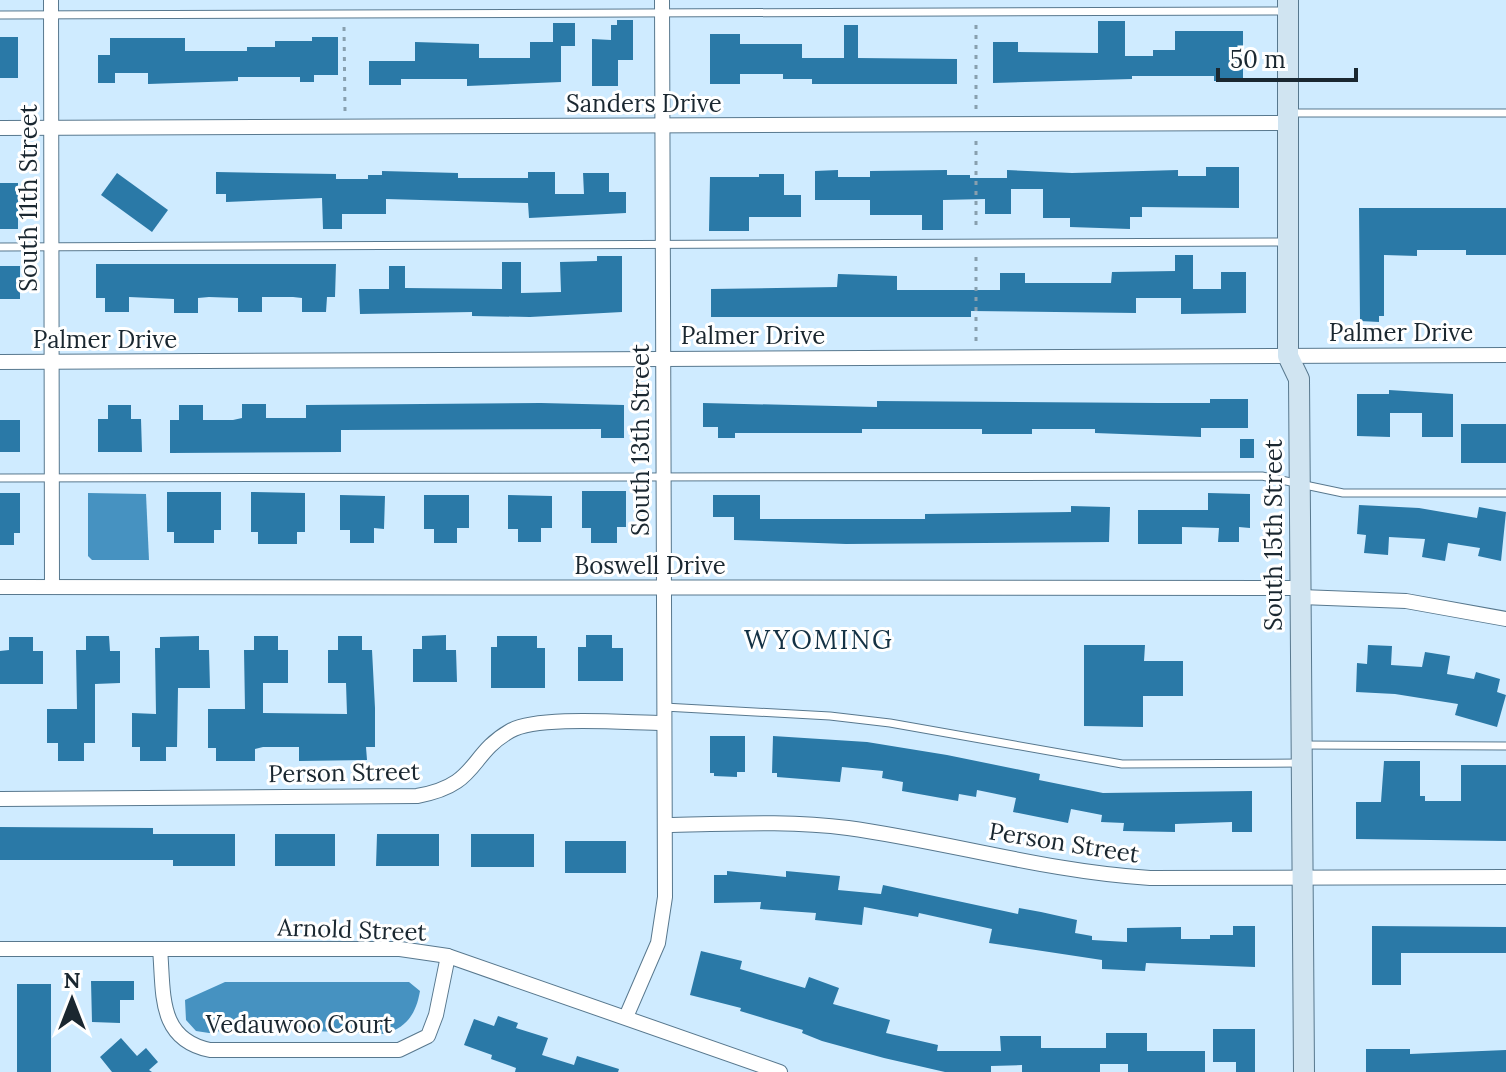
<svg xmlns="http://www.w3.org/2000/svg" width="1506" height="1072" font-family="Lora,serif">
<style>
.water{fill:#4692c1}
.building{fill:#2a79a7}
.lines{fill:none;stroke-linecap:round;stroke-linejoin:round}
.service-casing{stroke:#58788e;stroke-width:9}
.minor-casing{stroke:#58788e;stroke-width:16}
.secondary-casing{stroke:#58788e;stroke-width:22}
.path{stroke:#889fae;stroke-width:3;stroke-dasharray:4 6;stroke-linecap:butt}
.service{stroke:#fff;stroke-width:7}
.minor{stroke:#fff;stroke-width:14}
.secondary{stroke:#d0e4f1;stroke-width:20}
.labels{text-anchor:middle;stroke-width:6;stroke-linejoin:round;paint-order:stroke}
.street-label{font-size:24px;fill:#1a2730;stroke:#fff}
.neighbourhood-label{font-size:26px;letter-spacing:2px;fill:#133144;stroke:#fff}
</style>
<rect width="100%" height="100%" fill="#cfebff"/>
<!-- water -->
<g class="water">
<path d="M88 493 146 494 149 560H92L88 556Z"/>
<path d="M225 982H409L420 991C416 1014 407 1027 385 1034L239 1028 209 1033 196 1031 186 1020 185 1000Z"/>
</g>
<!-- building -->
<g class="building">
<path d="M617 20H633V60H618V86H592V39L611 40V25H617Z"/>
<path d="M1098 21H1125V56H1153V50H1175V31H1243V81H1214V76H1132V79L993 83V42H1018V52L1098 53Z"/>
<path d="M553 23H575V46H561V82L467 86V79H401V85H369V61H415V42L479 44V58H530V42H553Z"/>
<path d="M844 25H858V58L957 59V84H812V79H783V74H740V84H710V34H740V44H802V58H844Z"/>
<rect x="0" y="37" width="18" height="41"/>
<path d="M312 37H338V75H314V82H300V77H238V81L148 84V73H115V83H98V55H110V38H185V51H247V47H275V41H312Z"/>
<path d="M1206 167H1239V208L1142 207V217H1130V229L1070 227V218H1043V189H1011V214H985V199L943 200V230H922V215H870V200H815V171L838 170V177H870V171L947 170V175H970V178H1007V170L1072 173 1178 170V176H1206Z"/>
<path d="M382 171 458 173V178H528V172H555V194H584L583 173H609V192H626V213L529 218 528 203 386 199V214H342V229H323L322 198 226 202V194H216V172L336 174V179H368V175H382Z"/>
<path d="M117 173 168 210 152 232 101 195Z"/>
<path d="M759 174H784V195H801V217H749V231H709L710 177H759Z"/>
<rect x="0" y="183" width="18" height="46"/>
<path d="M1359 208H1506V255H1466V250H1417V256L1384 255V316H1379V322L1360 321Z"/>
<path d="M1175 255H1193V289H1221V272H1246V313L1181 314V298H1136V313L971 311V317H711V289L837 287 838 274 897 276V290H1000V273H1025V283H1111L1112 272 1175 271Z"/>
<path d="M597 256H622V312L530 317 472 316V312L360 314 359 289H389V266H405V288L502 289V262H521V293L561 292 560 262 597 261Z"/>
<path d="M96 264H336L335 297H327L326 312H302V298L293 297H262V312H238V298L209 297 198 298V313H174V299L129 297V312H105V298H96Z"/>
<rect x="0" y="266" width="20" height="33"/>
<path d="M1389 390 1453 394V437H1422V413H1390V437L1357 436V394H1389Z"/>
<path d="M1210 399H1248V428H1201V437L1095 433V429H1032V434H982V429H862V433H735V438H718V427H703V403L877 407V401L1158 403H1210Z"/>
<path d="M541 403 624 405V438H601V429L341 430V452L170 453V420H179V405H203V420H233L242 418V404H266V418H306V405Z"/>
<path d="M108 405H131V419H141L142 452H98V419H108Z"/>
<rect x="0" y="420" width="20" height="32"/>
<rect x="1461" y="424" width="45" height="39"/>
<rect x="1240" y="439" width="14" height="19"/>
<path d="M582 491H626V527H617V543H591V528H582Z"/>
<path d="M167 492H221V530H214V543H174V532H167Z"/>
<path d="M251 492 305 493V532H297V544H258V532H251Z"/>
<path d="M0 493H20V533H14V545H0Z"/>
<path d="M1208 493 1250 494V528L1239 527V542H1218L1219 528 1182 527V544H1138V510H1208Z"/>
<path d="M340 495 385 496 384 529 374 528V543H350V530H340Z"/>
<path d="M424 495H469V528H457V543H434V529H424Z"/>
<path d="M508 495 552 496V528H541V542H518V529H508Z"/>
<path d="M713 495H760V519H925V514L1071 512V506L1110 507 1109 542 846 544 734 540V517H713Z"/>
<path d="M1359 505 1419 508 1477 518 1479 507 1506 512 1501 561 1478 556 1480 548 1448 543 1445 561 1422 557 1425 539 1389 537 1388 555 1364 553 1366 535 1357 534Z"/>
<path d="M446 635V650H456L457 682H413V649H422V636Z"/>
<path d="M586 635H612V648H623V681H578V647H586Z"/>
<path d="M86 636H109L110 651H120V683L95 684V743H84V761H58V743H47V709H77L76 650H86Z"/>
<path d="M199 636V650H209L210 688H178L177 747H166V761H140V747H132V713L156 714 155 648H160V637Z"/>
<path d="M254 636H278V650H288V683H263V713L347 714 346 683H328V650H338V636H362V650H372L375 708V747H366L367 760 299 761V747H263L255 749V761H216V748H208V709H245L244 650H254Z"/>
<path d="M497 636H537V648H545V688H491V647H497Z"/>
<path d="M9 637H33V651H43V684H0V651L9 650Z"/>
<path d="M1084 645H1145L1144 661H1183V696H1143V727L1084 726Z"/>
<path d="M1368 645 1392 646 1391 665 1422 667 1425 652 1450 656 1447 674 1474 679 1476 672 1500 679 1497 692 1506 695 1497 727 1455 715 1458 704 1395 694 1356 692 1357 663 1367 664Z"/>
<path d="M710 736H745V772H737V777L714 776V773H710Z"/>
<path d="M773 736 867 742 947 755 1040 774 1039 780 1103 793 1252 791V832H1232V822L1175 824V832L1123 831 1124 823 1101 822 1102 815 1071 809 1068 823 1013 812 1016 798 977 790 976 797 959 794 958 801 902 791 903 782 882 778 883 771 842 767 840 782 777 777V773H772Z"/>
<path d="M1384 761H1420V796H1425V801H1461V765H1506V841L1356 839V802H1381Z"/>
<path d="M0 827 153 828V834H235V866H173V860H0Z"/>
<rect x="275" y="834" width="60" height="32"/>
<path d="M377 834H439V866H376Z"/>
<rect x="471" y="834" width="63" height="33"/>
<rect x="565" y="841" width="61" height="32"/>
<path d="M727 871 786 877V871L840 876 838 890 881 894 883 885 1018 914 1019 908 1041 912 1077 920 1075 933 1092 936V940L1127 942V928L1181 927V939H1210V935H1233V926H1255V967L1146 963 1145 971 1102 969V960L989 943 992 929 919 913 918 917 864 907 862 925 815 920 816 913 760 909 761 902 714 903V875H727Z"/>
<path d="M1372 926 1506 927V953H1401V985H1372Z"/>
<path d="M701 951 742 961 740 969 805 988 809 977 839 988 833 1004 890 1020 886 1033 938 1045 937 1051H1001L1000 1036H1041V1048H1106V1033H1147V1051H1205V1072H1128V1064H1100V1072H1022V1065L991 1066V1072H945L884 1058 822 1041 802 1033 803 1030 740 1011 741 1008 690 995Z"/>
<path d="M91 981H134V1000H120V1023L92 1022Z"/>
<rect x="17" y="984" width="34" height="88"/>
<path d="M498 1016 518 1023 516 1028 548 1038 542 1055 574 1065 577 1056 619 1069 618 1072H515L516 1068 491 1059 492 1055 464 1045 474 1019 494 1026Z"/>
<path d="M1213 1029H1255V1072H1236V1062H1213Z"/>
<path d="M121 1038 137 1056 146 1048 158 1062 149 1070 152 1072H112L100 1057Z"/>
<path d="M1366 1049H1410V1054L1506 1050V1072H1366Z"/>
</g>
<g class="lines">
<!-- service casing -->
<g class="service-casing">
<g id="service">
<path d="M0 15 1286 11"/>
<path d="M1290 113H1506"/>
<path d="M0 247 1285 242"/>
<path d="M0 478 1262 476 1343 493H1506"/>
<path d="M664 707 830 716 890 723 1122 764 1301 763"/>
<path d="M1304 745 1506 746"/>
</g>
</g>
<!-- minor casing -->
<g class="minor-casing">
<g id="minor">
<path d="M51 0 52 587"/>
<path d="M0 128 1288 123"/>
<path d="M0 362 1506 355"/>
<path d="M0 587 1301 588"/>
<path d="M1301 597 1406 601 1506 619"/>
<path d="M0 799 417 796C479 785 468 755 510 731 538 715 629 723 664 723"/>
<path d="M665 825C725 824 787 820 848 828 949 842 1048 872 1150 878L1506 877"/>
<path d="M0 949H400L448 956 780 1072"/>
<path d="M160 949C164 993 157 1039 210 1050H399L428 1036 436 1015 448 956"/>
<path d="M626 1017 658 943 665 897 662 0"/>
</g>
</g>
<!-- secondary casing -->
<g class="secondary-casing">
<path id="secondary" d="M1288 0V356L1299 379 1304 1072"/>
</g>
<!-- path -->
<g class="path">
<path d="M976 25V109"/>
<path d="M344 27 345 111"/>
<path d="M976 141V229"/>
<path d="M976 257V341"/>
</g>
<!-- service -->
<use href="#service" class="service"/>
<!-- minor -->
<use href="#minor" class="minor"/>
<!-- secondary -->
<use href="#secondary" class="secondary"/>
</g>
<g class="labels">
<!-- street labels -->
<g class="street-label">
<text x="644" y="112">Sanders Drive</text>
<text transform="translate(29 198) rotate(-90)" y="8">South 11th Street</text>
<text x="1401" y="341">Palmer Drive</text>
<text x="753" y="344">Palmer Drive</text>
<text x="105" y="348">Palmer Drive</text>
<text transform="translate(641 440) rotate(-90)" y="8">South 13th Street</text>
<text transform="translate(1274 535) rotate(-90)" y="8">South 15th Street</text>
<text x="650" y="574">Boswell Drive</text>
<text transform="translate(344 773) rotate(-1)" y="8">Person Street</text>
<text transform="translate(1064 843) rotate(9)" y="8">Person Street</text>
<text transform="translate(352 930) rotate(2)" y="8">Arnold Street</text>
<text x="299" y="1033">Vedauwoo Court</text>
</g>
<!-- neighbourhood labels -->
<g class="neighbourhood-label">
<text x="819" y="649">WYOMING</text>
</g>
</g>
<!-- north arrow -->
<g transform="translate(72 1000)" stroke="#ffffff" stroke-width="6" paint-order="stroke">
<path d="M0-6L14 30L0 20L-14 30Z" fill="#1a2730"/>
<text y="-12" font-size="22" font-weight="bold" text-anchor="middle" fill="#1a2730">N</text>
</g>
<!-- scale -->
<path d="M1218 68v12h138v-12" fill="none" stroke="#1a2730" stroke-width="4"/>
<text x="1230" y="68" font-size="24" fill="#1a2730" stroke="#ffffff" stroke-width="6" paint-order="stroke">50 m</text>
</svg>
